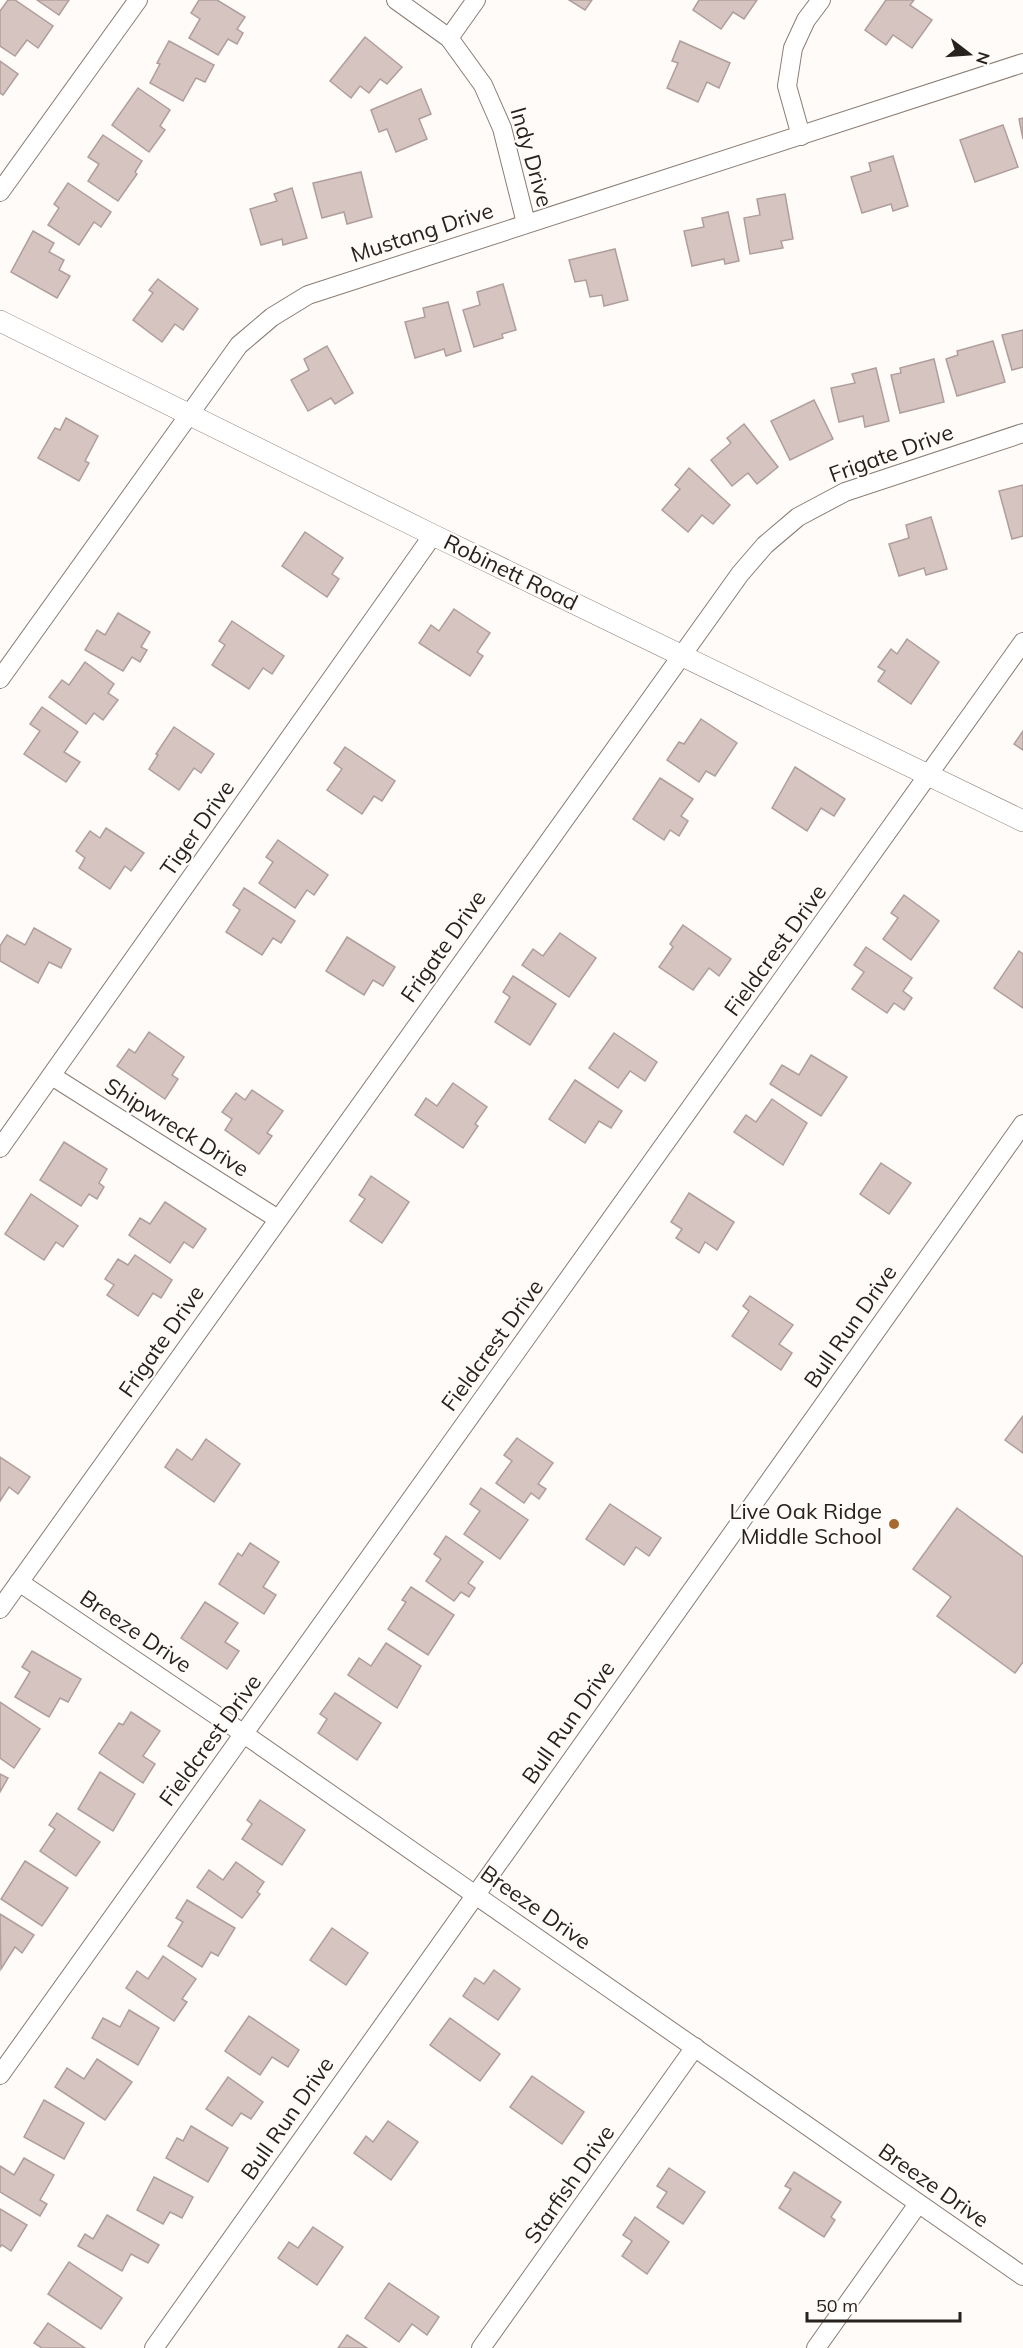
<svg xmlns="http://www.w3.org/2000/svg" width="1023" height="2348" font-family="Mulish,sans-serif">
<style>
.building{fill:#d6c4c1;stroke:#b09e9b;stroke-width:1.5}
.lines{fill:none;stroke-linecap:round;stroke-linejoin:round}
.minor-casing{stroke:#8a7d74;stroke-width:20}
.tertiary-casing{stroke:#8a7d74;stroke-width:22}
.minor{stroke:#fff;stroke-width:18}
.tertiary{stroke:#fff;stroke-width:21}
.poi-dot{fill:#a86930;stroke:#fefbf9;stroke-width:2}
.labels{text-anchor:middle;stroke-width:4.5;stroke-linejoin:round;paint-order:stroke}
.street-label{font-size:22px;fill:#27221e;stroke:#fefbf9}
.poi-label{font-size:22px;fill:#27221e;stroke:#fefbf9;text-anchor:end}
</style>
<rect width="100%" height="100%" fill="#fefbf9"/>
<!-- building -->
<g class="building">
<path d="M8 0H15L53 26 38 48 27 40 15 56 0 46V11Z"/>
<path d="M37 0H69L59 15Z"/>
<path d="M199 0H217L245 17 237 29 243 33 237 44 228 39 218 55 189 38 200 19 191 13Z"/>
<path d="M569 0H592L585 10Z"/>
<path d="M699 0H757L744 19 733 12 721 29 693 10Z"/>
<path d="M886 0H914L910 5 932 20 912 48 893 35 886 45 865 30Z"/>
<path d="M365 37 402 67 387 84 380 79 369 93 360 86 351 98 330 81Z"/>
<path d="M169 41 214 65 205 82 196 78 183 101 150 83 160 64 157 63Z"/>
<path d="M680 41 730 63 719 88 707 82 698 102 667 88 678 63 672 61Z"/>
<path d="M0 61 18 74 3 95 0 93Z"/>
<path d="M138 88 170 110 160 126 165 130 149 152 112 125Z"/>
<path d="M421 89 431 114 419 119 427 139 396 152 387 129 379 132 371 110Z"/>
<path d="M1023 118V139L1019 119Z"/>
<path d="M1003 125 1018 167 975 182 960 140Z"/>
<path d="M103 135 142 161 135 172 137 174 118 201 88 181 99 164 88 157Z"/>
<path d="M893 156 908 206 893 211 891 204 862 213 851 177 871 171 869 163Z"/>
<path d="M361 172 372 217 347 224 344 212 322 218 313 183Z"/>
<path d="M68 183 111 212 101 227 94 222 79 245 48 225 59 208 54 204Z"/>
<path d="M292 188 307 238 283 245 282 239 261 245 250 209 277 201 274 194Z"/>
<path d="M785 194 793 239 781 241 783 248 750 254 744 218 760 215 757 199Z"/>
<path d="M728 212 739 261 725 264 724 259 692 266 684 231 704 227 702 218Z"/>
<path d="M33 231 54 243 49 252 64 260 59 270 70 276 57 298 11 272Z"/>
<path d="M615 249 628 300 604 306 602 295 590 297 586 280 575 282 569 260Z"/>
<path d="M158 279 198 309 183 330 175 324 162 342 133 320 153 293 149 290Z"/>
<path d="M503 284 516 330 502 334 503 338 474 347 463 310 480 305 477 292Z"/>
<path d="M448 302 461 351 446 356 444 349 415 358 405 322 425 317 423 308Z"/>
<path d="M1023 330V367L1012 370 1002 335Z"/>
<path d="M993 341 1005 382 957 396 946 359 958 355 957 351Z"/>
<path d="M327 346 353 393 335 404 331 398 308 411 291 380 309 370 304 359Z"/>
<path d="M934 359 944 402 900 413 891 375 901 373 900 368Z"/>
<path d="M876 368 889 421 865 427 863 416 839 422 831 388 855 383 852 374Z"/>
<path d="M814 400 833 439 790 460 771 421Z"/>
<path d="M66 418 98 436 85 461 89 463 79 481 38 458 55 428 60 430Z"/>
<path d="M744 424 778 467 757 484 748 473 732 486 711 460 731 443 727 438Z"/>
<path d="M689 468 730 505 713 524 702 515 688 532 662 510 680 489 675 485Z"/>
<path d="M1023 485V536L1012 539 999 491Z"/>
<path d="M931 517 947 569 926 575 924 568 899 576 889 544 909 538 906 525Z"/>
<path d="M305 532 343 558 332 574 339 579 327 597 282 566Z"/>
<path d="M454 609 490 633 477 652 483 656 470 676 419 643 431 625 439 631Z"/>
<path d="M118 613 150 632 141 647 147 650 140 662 132 657 123 671 85 650 97 630 105 635Z"/>
<path d="M232 621 284 656 272 674 263 668 249 689 212 665 225 645 219 641Z"/>
<path d="M907 639 939 662 911 704 878 681 885 671 878 667 891 649 897 654Z"/>
<path d="M85 662 114 684 108 693 118 700 103 720 94 713 86 724 49 697 62 680 69 685Z"/>
<path d="M42 707 78 732 64 752 80 762 66 782 24 754 40 731 30 724Z"/>
<path d="M701 719 737 743 715 776 706 771 699 782 667 760 679 742 684 744Z"/>
<path d="M174 727 214 754 201 773 194 768 179 790 149 769 158 755 156 754Z"/>
<path d="M1023 731V750L1014 744Z"/>
<path d="M345 747 395 781 382 801 374 796 362 814 327 790 342 769 334 763Z"/>
<path d="M795 767 845 799 834 816 821 808 807 831 772 808Z"/>
<path d="M660 778 693 799 681 816 688 821 679 836 670 830 664 840 633 819Z"/>
<path d="M106 828 144 853 131 871 125 866 110 889 79 868 85 858 76 851 90 831 100 838Z"/>
<path d="M278 840 328 875 314 895 307 890 295 908 259 883 273 862 266 857Z"/>
<path d="M244 888 295 921 281 943 273 938 262 955 226 932 240 910 233 905Z"/>
<path d="M904 895 939 921 911 960 883 939 898 918 891 913Z"/>
<path d="M683 925 731 959 719 976 709 968 693 990 659 967 673 947 670 944Z"/>
<path d="M34 928 71 949 61 968 49 962 38 983 0 961V946L7 935 25 945Z"/>
<path d="M560 933 596 958 569 997 522 965 533 949 543 956Z"/>
<path d="M347 937 395 967 383 986 373 980 364 995 326 971Z"/>
<path d="M866 947 912 978 903 991 912 998 904 1010 894 1003 887 1013 852 989 864 972 854 965Z"/>
<path d="M1019 951 1023 954V1008L994 988Z"/>
<path d="M513 976 556 1004 530 1045 495 1022 510 997 503 992Z"/>
<path d="M149 1032 184 1057 172 1075 178 1079 165 1099 117 1066 129 1049 135 1053Z"/>
<path d="M614 1033 657 1062 645 1081 630 1071 618 1088 589 1068Z"/>
<path d="M811 1055 847 1077 821 1116 770 1084 782 1065 799 1075Z"/>
<path d="M575 1080 622 1111 611 1128 599 1121 585 1143 549 1119Z"/>
<path d="M453 1083 487 1107 475 1124 478 1126 463 1148 415 1115 426 1098 437 1106Z"/>
<path d="M252 1090 283 1111 267 1133 272 1136 259 1154 225 1130 232 1119 222 1112 236 1093 245 1100Z"/>
<path d="M772 1099 807 1123 783 1165 734 1132 746 1115 756 1122Z"/>
<path d="M64 1142 107 1169 99 1183 104 1187 97 1199 89 1194 81 1206 40 1180Z"/>
<path d="M881 1163 911 1183 889 1214 860 1194Z"/>
<path d="M371 1176 409 1202 382 1243 350 1221 365 1199 359 1195Z"/>
<path d="M689 1193 734 1222 717 1250 705 1242 699 1253 676 1238 682 1229 671 1222Z"/>
<path d="M31 1194 78 1226 63 1247 56 1242 44 1260 5 1234Z"/>
<path d="M165 1202 206 1229 193 1248 184 1242 170 1263 129 1235 140 1218 150 1224Z"/>
<path d="M135 1255 172 1280 161 1298 153 1293 138 1316 107 1295 114 1285 105 1279 118 1259 128 1265Z"/>
<path d="M750 1296 793 1325 779 1344 792 1353 781 1370 732 1336 749 1311 743 1306Z"/>
<path d="M1023 1416V1453L1005 1440Z"/>
<path d="M517 1438 553 1463 538 1484 546 1489 539 1499 531 1493 524 1503 496 1483 512 1461 504 1455Z"/>
<path d="M206 1439 240 1464 214 1502 165 1467 177 1449 192 1460Z"/>
<path d="M0 1457 30 1477 18 1494 9 1487 0 1501Z"/>
<path d="M481 1488 528 1520 500 1559 464 1534 480 1511 470 1504Z"/>
<path d="M610 1504 661 1538 649 1556 636 1547 624 1565 586 1539Z"/>
<path d="M957 1508 1023 1557V1662L1015 1673 937 1616 951 1597 913 1569Z"/>
<path d="M446 1536 483 1562 468 1583 475 1588 469 1597 461 1592 454 1601 426 1581 441 1559 434 1554Z"/>
<path d="M250 1543 279 1562 263 1587 276 1595 264 1614 219 1584 238 1553 242 1556Z"/>
<path d="M411 1587 454 1615 428 1655 388 1629 406 1602 402 1600Z"/>
<path d="M205 1602 238 1623 225 1642 239 1651 227 1669 181 1638Z"/>
<path d="M386 1643 421 1666 397 1708 348 1675 359 1658 371 1666Z"/>
<path d="M32 1651 81 1679 68 1702 60 1698 49 1717 15 1697 30 1672 22 1667Z"/>
<path d="M335 1693 381 1723 357 1760 318 1733 327 1719 320 1714Z"/>
<path d="M0 1702 40 1729 14 1768 0 1758Z"/>
<path d="M131 1712 160 1731 143 1756 155 1764 143 1783 99 1753 119 1723 123 1725Z"/>
<path d="M100 1772 135 1794 113 1831 78 1809Z"/>
<path d="M0 1774 8 1778 0 1792Z"/>
<path d="M260 1800 305 1830 282 1865 242 1839 252 1824 247 1820Z"/>
<path d="M57 1813 100 1842 76 1876 40 1851 55 1829 49 1825Z"/>
<path d="M25 1861 68 1888 42 1926 1 1899Z"/>
<path d="M236 1862 264 1882 257 1892 260 1894 242 1918 197 1887 209 1870 223 1880Z"/>
<path d="M187 1900 235 1928 218 1956 211 1952 202 1967 168 1946 183 1922 176 1918Z"/>
<path d="M0 1914 34 1935 22 1953 15 1947 1 1969Z"/>
<path d="M332 1928 368 1953 346 1985 310 1960Z"/>
<path d="M163 1956 196 1979 182 1999 187 2002 174 2021 126 1988 137 1971 148 1979Z"/>
<path d="M494 1970 520 1989 498 2020 463 1996 475 1978 484 1984Z"/>
<path d="M129 2010 159 2028 138 2065 92 2038 103 2018 120 2027Z"/>
<path d="M249 2016 299 2050 288 2067 272 2057 260 2075 225 2051Z"/>
<path d="M450 2018 500 2054 480 2081 430 2045Z"/>
<path d="M97 2059 132 2082 105 2120 55 2087 67 2068 84 2079Z"/>
<path d="M532 2076 584 2112 562 2144 510 2107Z"/>
<path d="M228 2077 263 2102 251 2119 241 2113 232 2126 206 2109Z"/>
<path d="M44 2100 84 2123 64 2159 24 2137Z"/>
<path d="M388 2121 418 2142 391 2180 354 2153 366 2136 373 2142Z"/>
<path d="M191 2126 228 2148 208 2182 166 2158 177 2138 183 2141Z"/>
<path d="M24 2158 54 2175 40 2200 47 2204 40 2216 0 2192V2166L14 2175Z"/>
<path d="M669 2168 705 2192 683 2224 657 2207 667 2192 657 2186Z"/>
<path d="M794 2172 841 2202 831 2217 835 2220 824 2237 779 2208 791 2189 785 2186Z"/>
<path d="M154 2177 193 2197 182 2218 170 2212 163 2224 137 2210Z"/>
<path d="M0 2209 27 2225 11 2251 2 2245 0 2247Z"/>
<path d="M107 2215 159 2245 148 2263 131 2254 122 2271 78 2246 85 2234 93 2239Z"/>
<path d="M635 2217 669 2242 647 2274 622 2256 632 2241 623 2235Z"/>
<path d="M313 2227 343 2247 317 2285 278 2258 289 2242 298 2248Z"/>
<path d="M69 2262 122 2298 101 2329 48 2294Z"/>
<path d="M389 2283 439 2317 427 2335 412 2324 399 2342 365 2318Z"/>
<path d="M48 2323 85 2348H42L34 2343Z"/>
<path d="M347 2335 367 2348H338Z"/>
</g>
<g class="lines">
<!-- minor casing -->
<g class="minor-casing">
<g id="minor">
<path d="M396 0 449 38 483 85 502 128 526 223"/>
<path d="M449 38 476 0"/>
<path d="M801 136 787 86 793 48 806 20 821 0"/>
<path d="M0 192 138 0"/>
<path d="M0 679 239 345 272 317 308 295 1023 63"/>
<path d="M52 1076 278 1219"/>
<path d="M0 1148 433 535"/>
<path d="M19 1582 244 1734 1023 2276"/>
<path d="M0 1609 740 574 765 545 798 517 845 492 1023 433"/>
<path d="M0 2075 1023 642"/>
<path d="M154 2348 1023 1124"/>
<path d="M481 2348 695 2047"/>
<path d="M816 2348 918 2204"/>
</g>
</g>
<!-- tertiary casing -->
<g class="tertiary-casing">
<path id="tertiary" d="M0 321 433 535 1023 821"/>
</g>
<!-- minor -->
<use href="#minor" class="minor"/>
<!-- tertiary -->
<use href="#tertiary" class="tertiary"/>
</g>
<!-- markers -->
<circle class="poi-dot" cx="894" cy="1524" r="6"/>
<g class="labels">
<!-- street labels -->
<g class="street-label">
<text transform="translate(532 157) rotate(74)" y="8">Indy Drive</text>
<text transform="translate(422 232) rotate(-18)" y="8">Mustang Drive</text>
<text transform="translate(891 453) rotate(-20)" y="8">Frigate Drive</text>
<text transform="translate(511 572) rotate(26)" y="8">Robinett Road</text>
<text transform="translate(197 828) rotate(-55)" y="8">Tiger Drive</text>
<text transform="translate(443 946) rotate(-55)" y="8">Frigate Drive</text>
<text transform="translate(775 950) rotate(-54)" y="8">Fieldcrest Drive</text>
<text transform="translate(177 1127) rotate(32)" y="8">Shipwreck Drive</text>
<text transform="translate(850 1326) rotate(-55)" y="8">Bull Run Drive</text>
<text transform="translate(161 1341) rotate(-55)" y="8">Frigate Drive</text>
<text transform="translate(492 1345) rotate(-54)" y="8">Fieldcrest Drive</text>
<text transform="translate(136 1631) rotate(34)" y="8">Breeze Drive</text>
<text transform="translate(568 1722) rotate(-55)" y="8">Bull Run Drive</text>
<text transform="translate(210 1740) rotate(-54)" y="8">Fieldcrest Drive</text>
<text transform="translate(536 1907) rotate(35)" y="8">Breeze Drive</text>
<text transform="translate(287 2118) rotate(-55)" y="8">Bull Run Drive</text>
<text transform="translate(569 2184) rotate(-55)" y="8">Starfish Drive</text>
<text transform="translate(934 2185) rotate(35)" y="8">Breeze Drive</text>
</g>
<!-- poi labels -->
<g class="poi-label">
<text x="882" y="1519">Live Oak Ridge<tspan x="882" dy="25">Middle School</tspan></text>
</g>
</g>
<!-- north arrow -->
<g transform="translate(969 54) rotate(107)" stroke="#fefbf9" stroke-width="4.5" paint-order="stroke">
<path d="M0-4.5L10 22L0 15L-10 22Z" fill="#27221e"/>
<text y="-9" font-size="16" font-weight="bold" text-anchor="middle" fill="#27221e">N</text>
</g>
<!-- scale -->
<path d="M807 2312v9h153v-9" fill="none" stroke="#27221e" stroke-width="3"/>
<text x="816" y="2312" font-size="18" fill="#27221e" stroke="#fefbf9" stroke-width="4.5" paint-order="stroke">50 m</text>
</svg>
